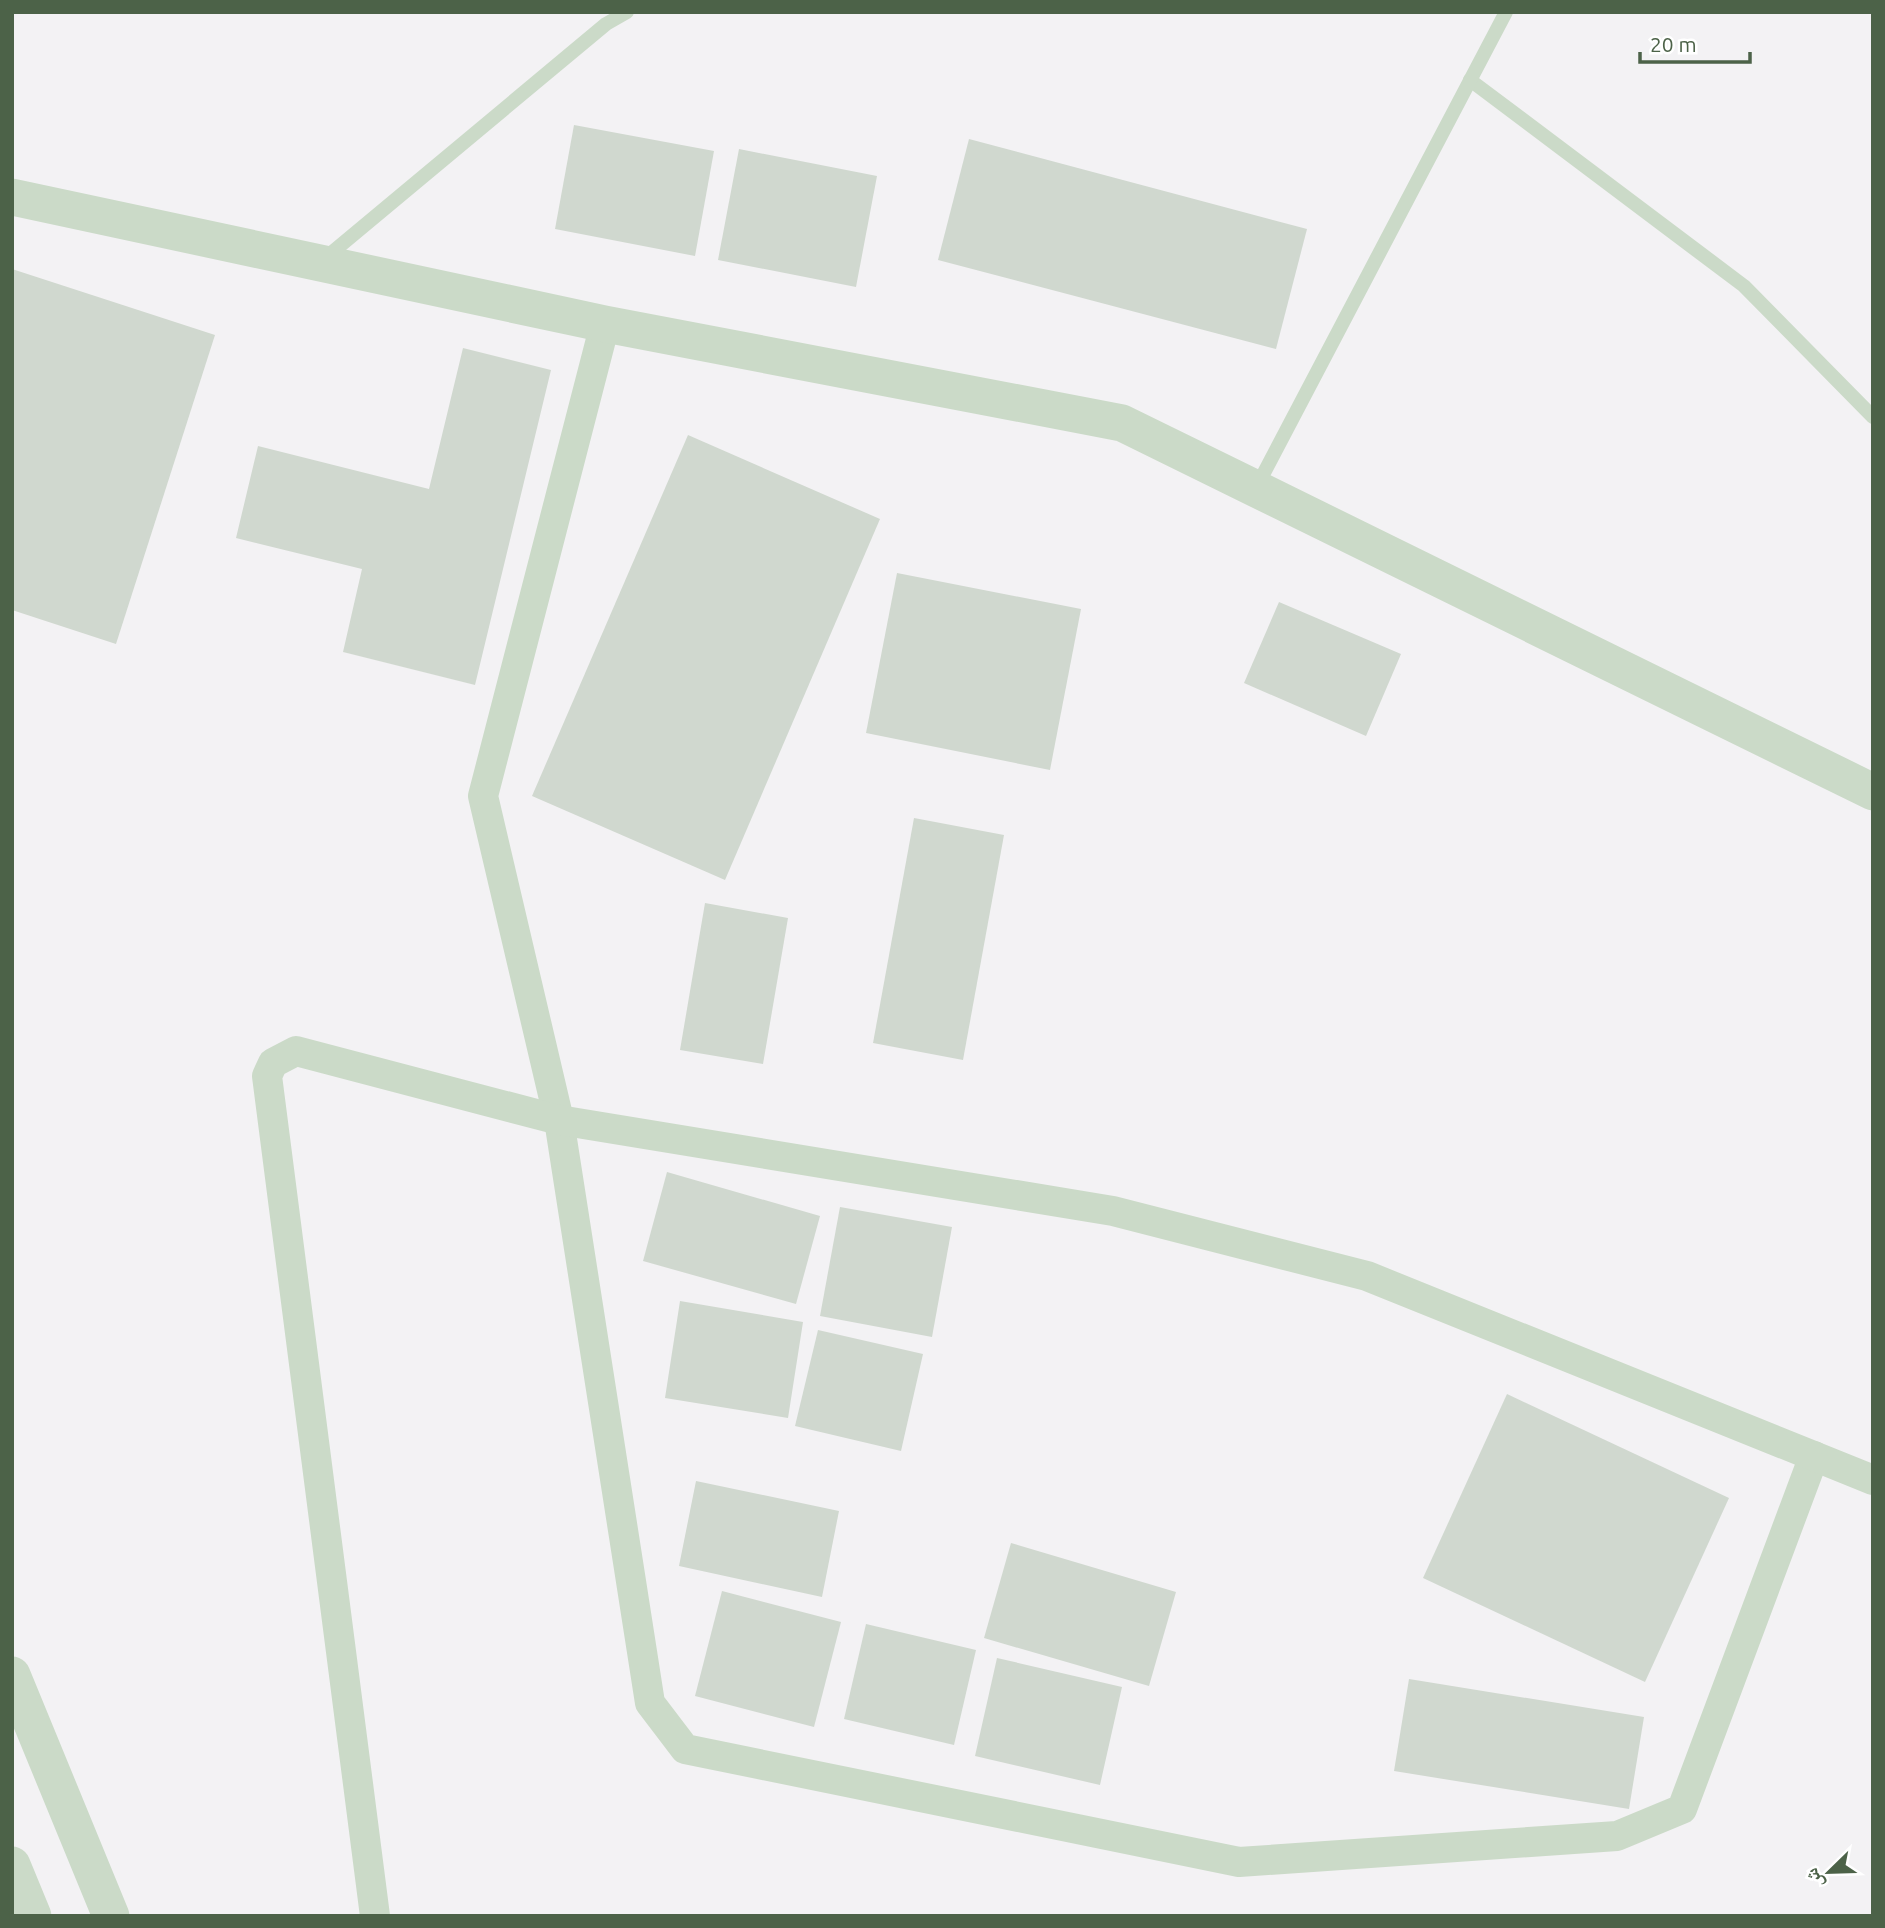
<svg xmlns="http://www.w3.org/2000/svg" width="1885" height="1928" font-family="Ubuntu,'Noto Naskh Arabic',sans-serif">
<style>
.building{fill:#d0d8cf}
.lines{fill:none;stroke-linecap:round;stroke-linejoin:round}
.service{stroke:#cbdac8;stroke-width:14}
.minor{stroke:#cbdac8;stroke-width:30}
.tertiary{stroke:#cbdac8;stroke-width:37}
</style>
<rect width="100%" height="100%" fill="#f3f2f4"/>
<!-- building -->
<g class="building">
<path d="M574 125 714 151 695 256 555 229Z"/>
<path d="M969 139 1307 229 1276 349 938 260Z"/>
<path d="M739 149 877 176 856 287 718 260Z"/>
<path d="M12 269 215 335 116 644 12 610Z"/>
<path d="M463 348 551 370 475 685 343 652 362 569 236 538 258 446 429 489Z"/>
<path d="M688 435 880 519 725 880 532 796Z"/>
<path d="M897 573 1081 609 1050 770 866 733Z"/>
<path d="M1279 602 1401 654 1366 736 1244 683Z"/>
<path d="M914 818 1004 835 963 1060 873 1043Z"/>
<path d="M705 903 788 918 763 1064 680 1050Z"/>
<path d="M667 1172 820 1216 796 1304 643 1261Z"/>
<path d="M840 1207 952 1227 932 1337 820 1316Z"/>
<path d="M680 1301 803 1322 788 1418 665 1398Z"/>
<path d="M818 1330 923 1354 901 1451 795 1426Z"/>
<path d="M1507 1394 1729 1498 1645 1682 1423 1578Z"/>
<path d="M696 1481 839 1511 822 1597 679 1566Z"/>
<path d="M1011 1543 1176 1592 1149 1686 984 1638Z"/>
<path d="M722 1591 841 1622 814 1727 695 1696Z"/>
<path d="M866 1624 976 1650 954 1745 844 1719Z"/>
<path d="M997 1658 1122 1687 1100 1785 975 1756Z"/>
<path d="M1409 1679 1644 1717 1629 1809 1394 1771Z"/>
</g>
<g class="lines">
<!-- service -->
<g class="service">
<path d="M1470 80 1744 286 1873 417"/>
<path d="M323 260 606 24 627 12"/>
<path d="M1256 488 1506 12"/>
</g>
<!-- minor -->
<g class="minor">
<path d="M605 324 483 796 559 1120 650 1703 685 1749 1239 1862 1617 1836 1682 1809 1814 1456"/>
<path d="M375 1916 267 1076 273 1063 296 1051 559 1120 1113 1211 1367 1276 1873 1480"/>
</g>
<!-- tertiary -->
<g class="tertiary">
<path d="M12 197 605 324 1122 423 1873 792"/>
<path d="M12 1675 111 1916"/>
<path d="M12 1865 33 1916"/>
</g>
</g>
<!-- border -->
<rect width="1885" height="1928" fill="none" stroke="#4c6248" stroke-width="28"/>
<!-- north arrow -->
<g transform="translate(1829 1872) rotate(247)" stroke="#ffffff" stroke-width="5" paint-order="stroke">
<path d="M0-5L12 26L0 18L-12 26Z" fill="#4c6248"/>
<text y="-10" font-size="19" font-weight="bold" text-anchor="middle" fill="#4c6248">ش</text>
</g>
<!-- scale -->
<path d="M1640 52v10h110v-10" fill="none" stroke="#4c6248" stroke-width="3.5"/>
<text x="1650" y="52" font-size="21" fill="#4c6248" stroke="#ffffff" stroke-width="5" paint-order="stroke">20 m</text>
</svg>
